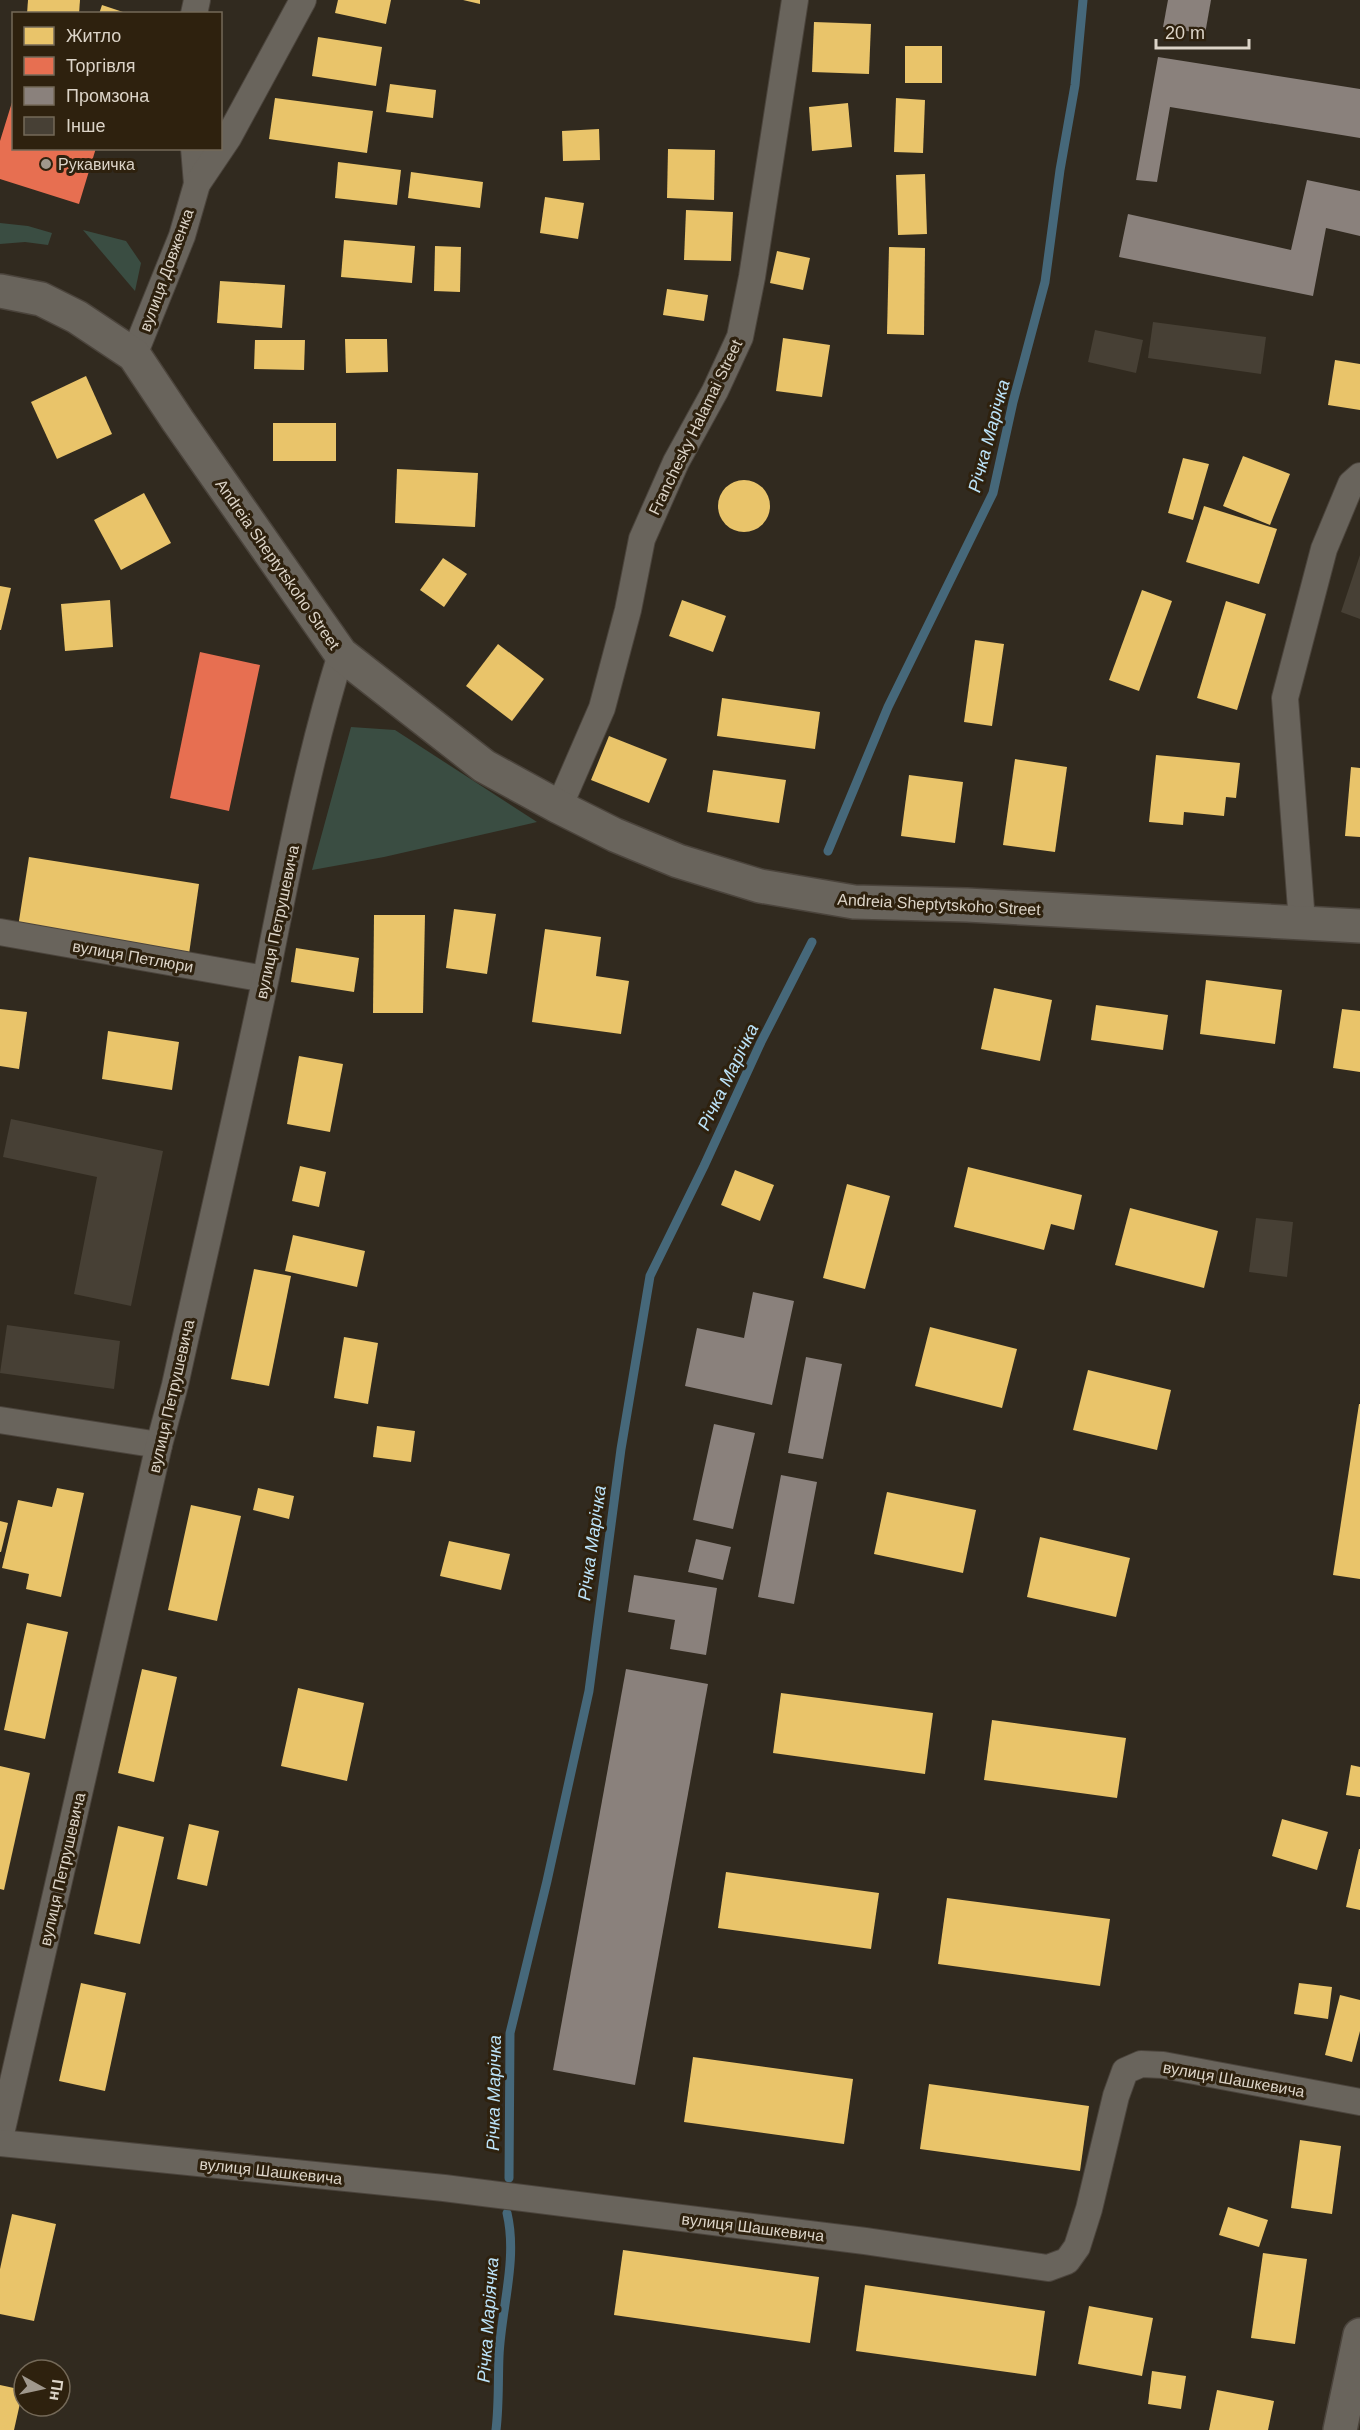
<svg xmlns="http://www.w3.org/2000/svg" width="1360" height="2430" font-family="Arial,sans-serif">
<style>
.green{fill:#3a4d42}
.homes{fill:#e9c46a}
.shops{fill:#e76f51}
.industry{fill:#8a817c}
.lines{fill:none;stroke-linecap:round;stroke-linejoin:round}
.stream{stroke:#46687a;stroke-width:9}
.building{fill:#474035}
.street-casing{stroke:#4b443c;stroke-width:28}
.secondary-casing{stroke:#4b443c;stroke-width:36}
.street{stroke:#69645c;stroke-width:26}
.secondary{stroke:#69645c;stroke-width:33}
.poi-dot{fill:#a0988d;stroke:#2e210e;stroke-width:2}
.labels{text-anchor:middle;stroke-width:6;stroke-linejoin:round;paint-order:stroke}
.poi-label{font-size:16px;fill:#dcd4c8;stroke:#2e210e;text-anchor:start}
.street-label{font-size:16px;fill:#dcd4c8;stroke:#2e210e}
.water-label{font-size:18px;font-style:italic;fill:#bce3f9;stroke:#2e210e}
</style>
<rect width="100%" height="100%" fill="#312a1f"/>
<!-- green -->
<g class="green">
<path d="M0 223 28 226 52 233 48 245 25 242 0 244Z"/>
<path d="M83 230 126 241 141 263 135 291Z"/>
<path d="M351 727 395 730 537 822 384 857 312 870Z"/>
</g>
<!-- homes -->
<g class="homes">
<path d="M28 0H80L79 14H27Z"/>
<path d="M338 0H391L386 24 335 13Z"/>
<path d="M463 0H480V4Z"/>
<path d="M102 5 126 13V14H99Z"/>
<path d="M814 22 871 24 869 74 812 72Z"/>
<path d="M318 37 382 47 376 86 312 76Z"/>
<rect x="905" y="46" width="37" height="37"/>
<path d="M390 84 436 90 433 118 386 112Z"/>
<path d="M275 98 373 111 367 153 269 139Z"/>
<path d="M896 98 925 100 923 153 894 152Z"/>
<path d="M848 103 852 147 812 151 809 107Z"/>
<path d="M599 129 600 160 563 161 562 131Z"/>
<path d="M668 149 715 150 714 200 667 198Z"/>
<path d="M338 162 401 170 397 205 335 198Z"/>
<path d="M411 172 483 182 480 208 408 198Z"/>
<path d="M925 174 927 234 898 235 896 175Z"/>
<path d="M545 197 584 203 578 239 540 233Z"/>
<path d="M686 210 733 212 731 261 684 260Z"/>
<path d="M344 240 415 246 412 283 341 277Z"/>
<path d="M435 246 461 247 460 292 434 291Z"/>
<path d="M889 247 925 248 924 335 887 334Z"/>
<path d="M777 251 810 258 803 290 770 283Z"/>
<path d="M220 281 285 285 282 328 217 323Z"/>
<path d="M667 289 708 295 704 321 663 315Z"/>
<path d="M783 338 830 345 822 397 776 391Z"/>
<path d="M345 339H387L388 372 346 373Z"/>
<path d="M255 340H305L304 370 254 369Z"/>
<path d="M1335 360 1360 364V410L1328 405Z"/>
<path d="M86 376 112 434 57 459 31 402Z"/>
<rect x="273" y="423" width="63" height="38"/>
<path d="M1243 456 1290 474 1270 525 1223 506Z"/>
<path d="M1183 458 1209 464 1193 520 1168 513Z"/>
<path d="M397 469 478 473 475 527 395 523Z"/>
<circle cx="744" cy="506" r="26"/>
<path d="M144 493 171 543 121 570 94 520Z"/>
<path d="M1204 506 1277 529 1259 584 1186 562Z"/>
<path d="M443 558 467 574 444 607 420 590Z"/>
<path d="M0 586 11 588 1 630H0Z"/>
<path d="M1142 590 1172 601 1139 691 1109 680Z"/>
<path d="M110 600 113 647 65 651 61 604Z"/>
<path d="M682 600 726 616 713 652 669 636Z"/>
<path d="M1226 601 1266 614 1237 710 1197 698Z"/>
<path d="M975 640 1004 644 992 726 964 722Z"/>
<path d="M498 644 544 679 512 721 466 686Z"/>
<path d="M722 698 820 712 815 749 717 736Z"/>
<path d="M609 736 667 759 649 803 591 780Z"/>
<path d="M1156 755 1240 763 1236 798 1226 797 1224 816 1184 812 1183 825 1149 822Z"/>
<path d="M1015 759 1067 767 1055 852 1003 845Z"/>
<path d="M1351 767 1360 768V837L1345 836Z"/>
<path d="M713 770 786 780 779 823 707 812Z"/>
<path d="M909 775 963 782 955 843 901 836Z"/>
<path d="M29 857 199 884 189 954 18 927Z"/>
<path d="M454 909 496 914 487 974 446 968Z"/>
<path d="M374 915H425L423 1013H373Z"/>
<path d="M545 929 601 937 596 976 629 981 621 1034 532 1022Z"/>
<path d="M296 948 359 958 354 992 291 982Z"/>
<path d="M1206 980 1282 990 1275 1044 1200 1034Z"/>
<path d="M994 988 1052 1000 1040 1061 981 1049Z"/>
<path d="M1096 1005 1168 1015 1163 1050 1091 1040Z"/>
<path d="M0 1009 27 1012 19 1069 0 1066Z"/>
<path d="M1342 1009 1360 1011V1072L1333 1068Z"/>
<path d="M108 1031 179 1042 172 1090 102 1079Z"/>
<path d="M299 1056 343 1064 330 1132 287 1124Z"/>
<path d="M300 1166 326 1172 319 1207 292 1201Z"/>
<path d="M968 1167 1082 1195 1074 1230 1051 1224 1044 1250 954 1227Z"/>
<path d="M735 1170 774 1185 760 1221 721 1205Z"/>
<path d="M847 1184 890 1196 865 1289 823 1278Z"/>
<path d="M1130 1208 1218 1231 1204 1288 1115 1265Z"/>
<path d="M293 1235 365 1251 357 1287 285 1271Z"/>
<path d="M254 1269 291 1276 269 1386 231 1379Z"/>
<path d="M930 1327 1017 1349 1002 1408 915 1386Z"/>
<path d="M344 1337 378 1343 368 1404 334 1398Z"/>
<path d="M1088 1370 1171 1390 1157 1450 1073 1430Z"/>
<path d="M1359 1404H1360V1579L1333 1575Z"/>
<path d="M377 1426 415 1431 411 1462 373 1457Z"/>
<path d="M57 1488 84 1493 61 1597 26 1589 29 1574 2 1568 18 1500 52 1507Z"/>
<path d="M258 1488 294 1496 289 1519 253 1510Z"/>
<path d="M887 1492 976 1510 963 1573 874 1554Z"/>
<path d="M191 1505 241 1516 217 1621 168 1610Z"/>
<path d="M0 1521 8 1523 1 1552H0Z"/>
<path d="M1040 1537 1130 1558 1116 1617 1027 1597Z"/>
<path d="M449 1541 510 1554 501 1590 440 1576Z"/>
<path d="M27 1623 68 1632 45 1739 4 1730Z"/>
<path d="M142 1669 177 1677 154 1782 118 1773Z"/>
<path d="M298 1688 364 1703 347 1781 281 1766Z"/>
<path d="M781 1693 933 1713 925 1774 773 1753Z"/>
<path d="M992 1720 1126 1738 1117 1798 984 1780Z"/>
<path d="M1351 1765 1360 1767V1797L1346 1795Z"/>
<path d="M0 1766 30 1773 4 1890 0 1889Z"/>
<path d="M1282 1819 1328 1832 1317 1870 1272 1856Z"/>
<path d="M189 1824 219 1831 207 1886 177 1879Z"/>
<path d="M118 1826 164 1837 140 1944 94 1934Z"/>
<path d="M1359 1849H1360V1910L1346 1907Z"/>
<path d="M726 1872 879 1893 871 1949 718 1928Z"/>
<path d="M947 1898 1110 1919 1100 1986 938 1964Z"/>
<path d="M81 1983 126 1993 105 2091 59 2081Z"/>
<path d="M1299 1983 1332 1987 1328 2019 1294 2014Z"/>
<path d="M1340 1995 1360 2000V2031L1352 2062 1325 2055Z"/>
<path d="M693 2057 853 2079 844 2144 684 2122Z"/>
<path d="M929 2084 1089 2106 1080 2171 920 2149Z"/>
<path d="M1300 2140 1341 2146 1332 2214 1291 2208Z"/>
<path d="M1228 2207 1268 2220 1259 2247 1219 2235Z"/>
<path d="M12 2214 56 2224 34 2321 0 2314V2269Z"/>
<path d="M623 2250 819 2277 810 2343 614 2315Z"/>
<path d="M1263 2253 1307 2259 1295 2344 1251 2338Z"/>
<path d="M865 2285 1045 2311 1036 2376 856 2351Z"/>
<path d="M1089 2306 1153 2318 1142 2376 1078 2364Z"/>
<path d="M1152 2371 1186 2376 1181 2409 1148 2404Z"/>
<path d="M0 2385 23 2390 14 2430H0Z"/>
<path d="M1217 2390 1274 2401 1268 2430H1209Z"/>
</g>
<!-- shops -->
<g class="shops">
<path d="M13 99 14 148H96L79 204 0 179V141Z"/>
<path d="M200 652 260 665 229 811 170 798Z"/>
</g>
<!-- industry -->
<g class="industry">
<path d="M1168 0H1211L1205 34 1163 27Z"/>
<path d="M1158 57 1360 89V138L1170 107 1157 182 1136 180Z"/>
<path d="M1307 180 1360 191V236L1326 228 1313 296 1119 257 1128 214 1291 250Z"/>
<path d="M753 1292 794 1301 772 1405 685 1386 697 1328 744 1338Z"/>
<path d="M806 1357 842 1364 823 1459 788 1453Z"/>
<path d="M714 1424 755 1433 733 1529 693 1520Z"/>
<path d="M781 1475 817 1482 794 1604 758 1597Z"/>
<path d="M696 1539 731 1547 723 1580 688 1572Z"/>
<path d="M634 1575 717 1588 706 1655 670 1649 675 1620 628 1612Z"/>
<path d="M626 1669 708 1684 635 2085 553 2070Z"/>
</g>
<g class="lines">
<!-- stream -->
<g class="stream">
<path d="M828 851 888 707 993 493 1013 402 1045 282 1060 170 1075 85 1083 0"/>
<path d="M509 2178 510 2033 547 1881 589 1691 621 1449 650 1276 704 1166 761 1042 812 942"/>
<path d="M496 2430C499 2405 498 2381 499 2356 501 2309 518 2260 507 2213"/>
</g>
</g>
<!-- building -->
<g class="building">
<path d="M1153 322 1266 337 1261 374 1148 358Z"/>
<path d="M1095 330 1143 340 1136 373 1088 362Z"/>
<path d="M1360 555V619L1341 612Z"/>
<path d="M11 1119 163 1151 131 1306 74 1294 97 1177 3 1157Z"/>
<path d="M1256 1218 1293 1222 1287 1277 1249 1272Z"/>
<path d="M7 1325 120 1341 114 1389 0 1373Z"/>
</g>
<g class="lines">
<!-- street casing -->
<g class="street-casing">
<g id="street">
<path d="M194 14 197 0"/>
<path d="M194 148 197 184"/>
<path d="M134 355 182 236 197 184 228 138 303 0"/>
<path d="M559 807 602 708 628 610 642 539 676 462 715 391 740 337 752 277 795 0"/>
<path d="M1302 922 1285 698 1324 549 1351 484 1360 476"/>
<path d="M0 932 265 979"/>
<path d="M0 1420 159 1445"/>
<path d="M0 2138 159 1445 175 1385C205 1249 237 1114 266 977 288 869 308 760 341 654"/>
<path d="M0 2143 444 2188 865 2241 1048 2268 1067 2261 1077 2247 1089 2209 1116 2096 1125 2071 1141 2064 1163 2065 1360 2102"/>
</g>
</g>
<!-- secondary casing -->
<g class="secondary-casing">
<g id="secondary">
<path d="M0 291 41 299 77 317 134 355 178 421 341 654 484 766 559 807 615 835 678 861 760 886 854 902 967 905 1360 926"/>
<path d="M1340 2430 1360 2335"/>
</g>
</g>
<!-- street -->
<use href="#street" class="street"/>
<!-- secondary -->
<use href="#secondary" class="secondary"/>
</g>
<!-- markers -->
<circle class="poi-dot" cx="46" cy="164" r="6"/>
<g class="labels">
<!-- poi labels -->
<g class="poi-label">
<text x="58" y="170">Рукавичка</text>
</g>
<!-- street labels -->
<g class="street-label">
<text transform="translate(166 270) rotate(-70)" y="6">вулиця Довженка</text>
<text transform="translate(695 427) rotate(-64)" y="6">Franchesky Halamai Street</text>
<text transform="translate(278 564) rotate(55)" y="6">Andreia Sheptytskoho Street</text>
<text transform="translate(939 904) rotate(3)" y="6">Andreia Sheptytskoho Street</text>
<text transform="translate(277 922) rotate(-78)" y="6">вулиця Петрушевича</text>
<text transform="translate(133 956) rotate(10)" y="6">вулиця Петлюри</text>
<text transform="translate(171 1396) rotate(-77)" y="6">вулиця Петрушевича</text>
<text transform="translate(62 1869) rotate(-77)" y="6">вулиця Петрушевича</text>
<text transform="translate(1234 2079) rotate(10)" y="6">вулиця Шашкевича</text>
<text transform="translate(271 2171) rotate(6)" y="6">вулиця Шашкевича</text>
<text transform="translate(753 2227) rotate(7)" y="6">вулиця Шашкевича</text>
</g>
<!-- water labels -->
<g class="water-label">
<text transform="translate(989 436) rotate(-75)" y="6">Річка Марічка</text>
<text transform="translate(728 1077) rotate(-64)" y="6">Річка Марічка</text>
<text transform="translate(592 1543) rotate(-82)" y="6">Річка Марічка</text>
<text transform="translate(494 2093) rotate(-89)" y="6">Річка Марічка</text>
<text transform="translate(488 2320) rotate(-86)" y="6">Річка Маріячка</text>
</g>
</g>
<!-- legend -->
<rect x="12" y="12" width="210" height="138" fill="#2e210e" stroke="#746958" stroke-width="1.5"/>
<rect x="24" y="27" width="30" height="18" fill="#e9c46a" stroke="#746958" stroke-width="1.5"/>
<text x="66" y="42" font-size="18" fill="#dcd4c8">Житло</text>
<rect x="24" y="57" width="30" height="18" fill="#e76f51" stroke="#746958" stroke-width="1.5"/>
<text x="66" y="72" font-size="18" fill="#dcd4c8">Торгівля</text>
<rect x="24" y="87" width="30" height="18" fill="#8a817c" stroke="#746958" stroke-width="1.5"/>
<text x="66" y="102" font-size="18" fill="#dcd4c8">Промзона</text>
<rect x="24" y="117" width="30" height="18" fill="#474035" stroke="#746958" stroke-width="1.5"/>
<text x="66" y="132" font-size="18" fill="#dcd4c8">Інше</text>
<!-- north arrow -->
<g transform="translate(42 2388) rotate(98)"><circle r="28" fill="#2e210e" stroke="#746958" stroke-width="1.5"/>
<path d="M0-4.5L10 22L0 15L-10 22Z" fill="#a0988d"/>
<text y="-9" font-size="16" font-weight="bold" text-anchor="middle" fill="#dcd4c8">Пн</text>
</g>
<!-- scale -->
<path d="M1156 39v9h93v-9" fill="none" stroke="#dcd4c8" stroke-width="3"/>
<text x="1165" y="39" font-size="18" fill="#dcd4c8" stroke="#2e210e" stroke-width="4.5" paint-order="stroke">20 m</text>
</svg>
